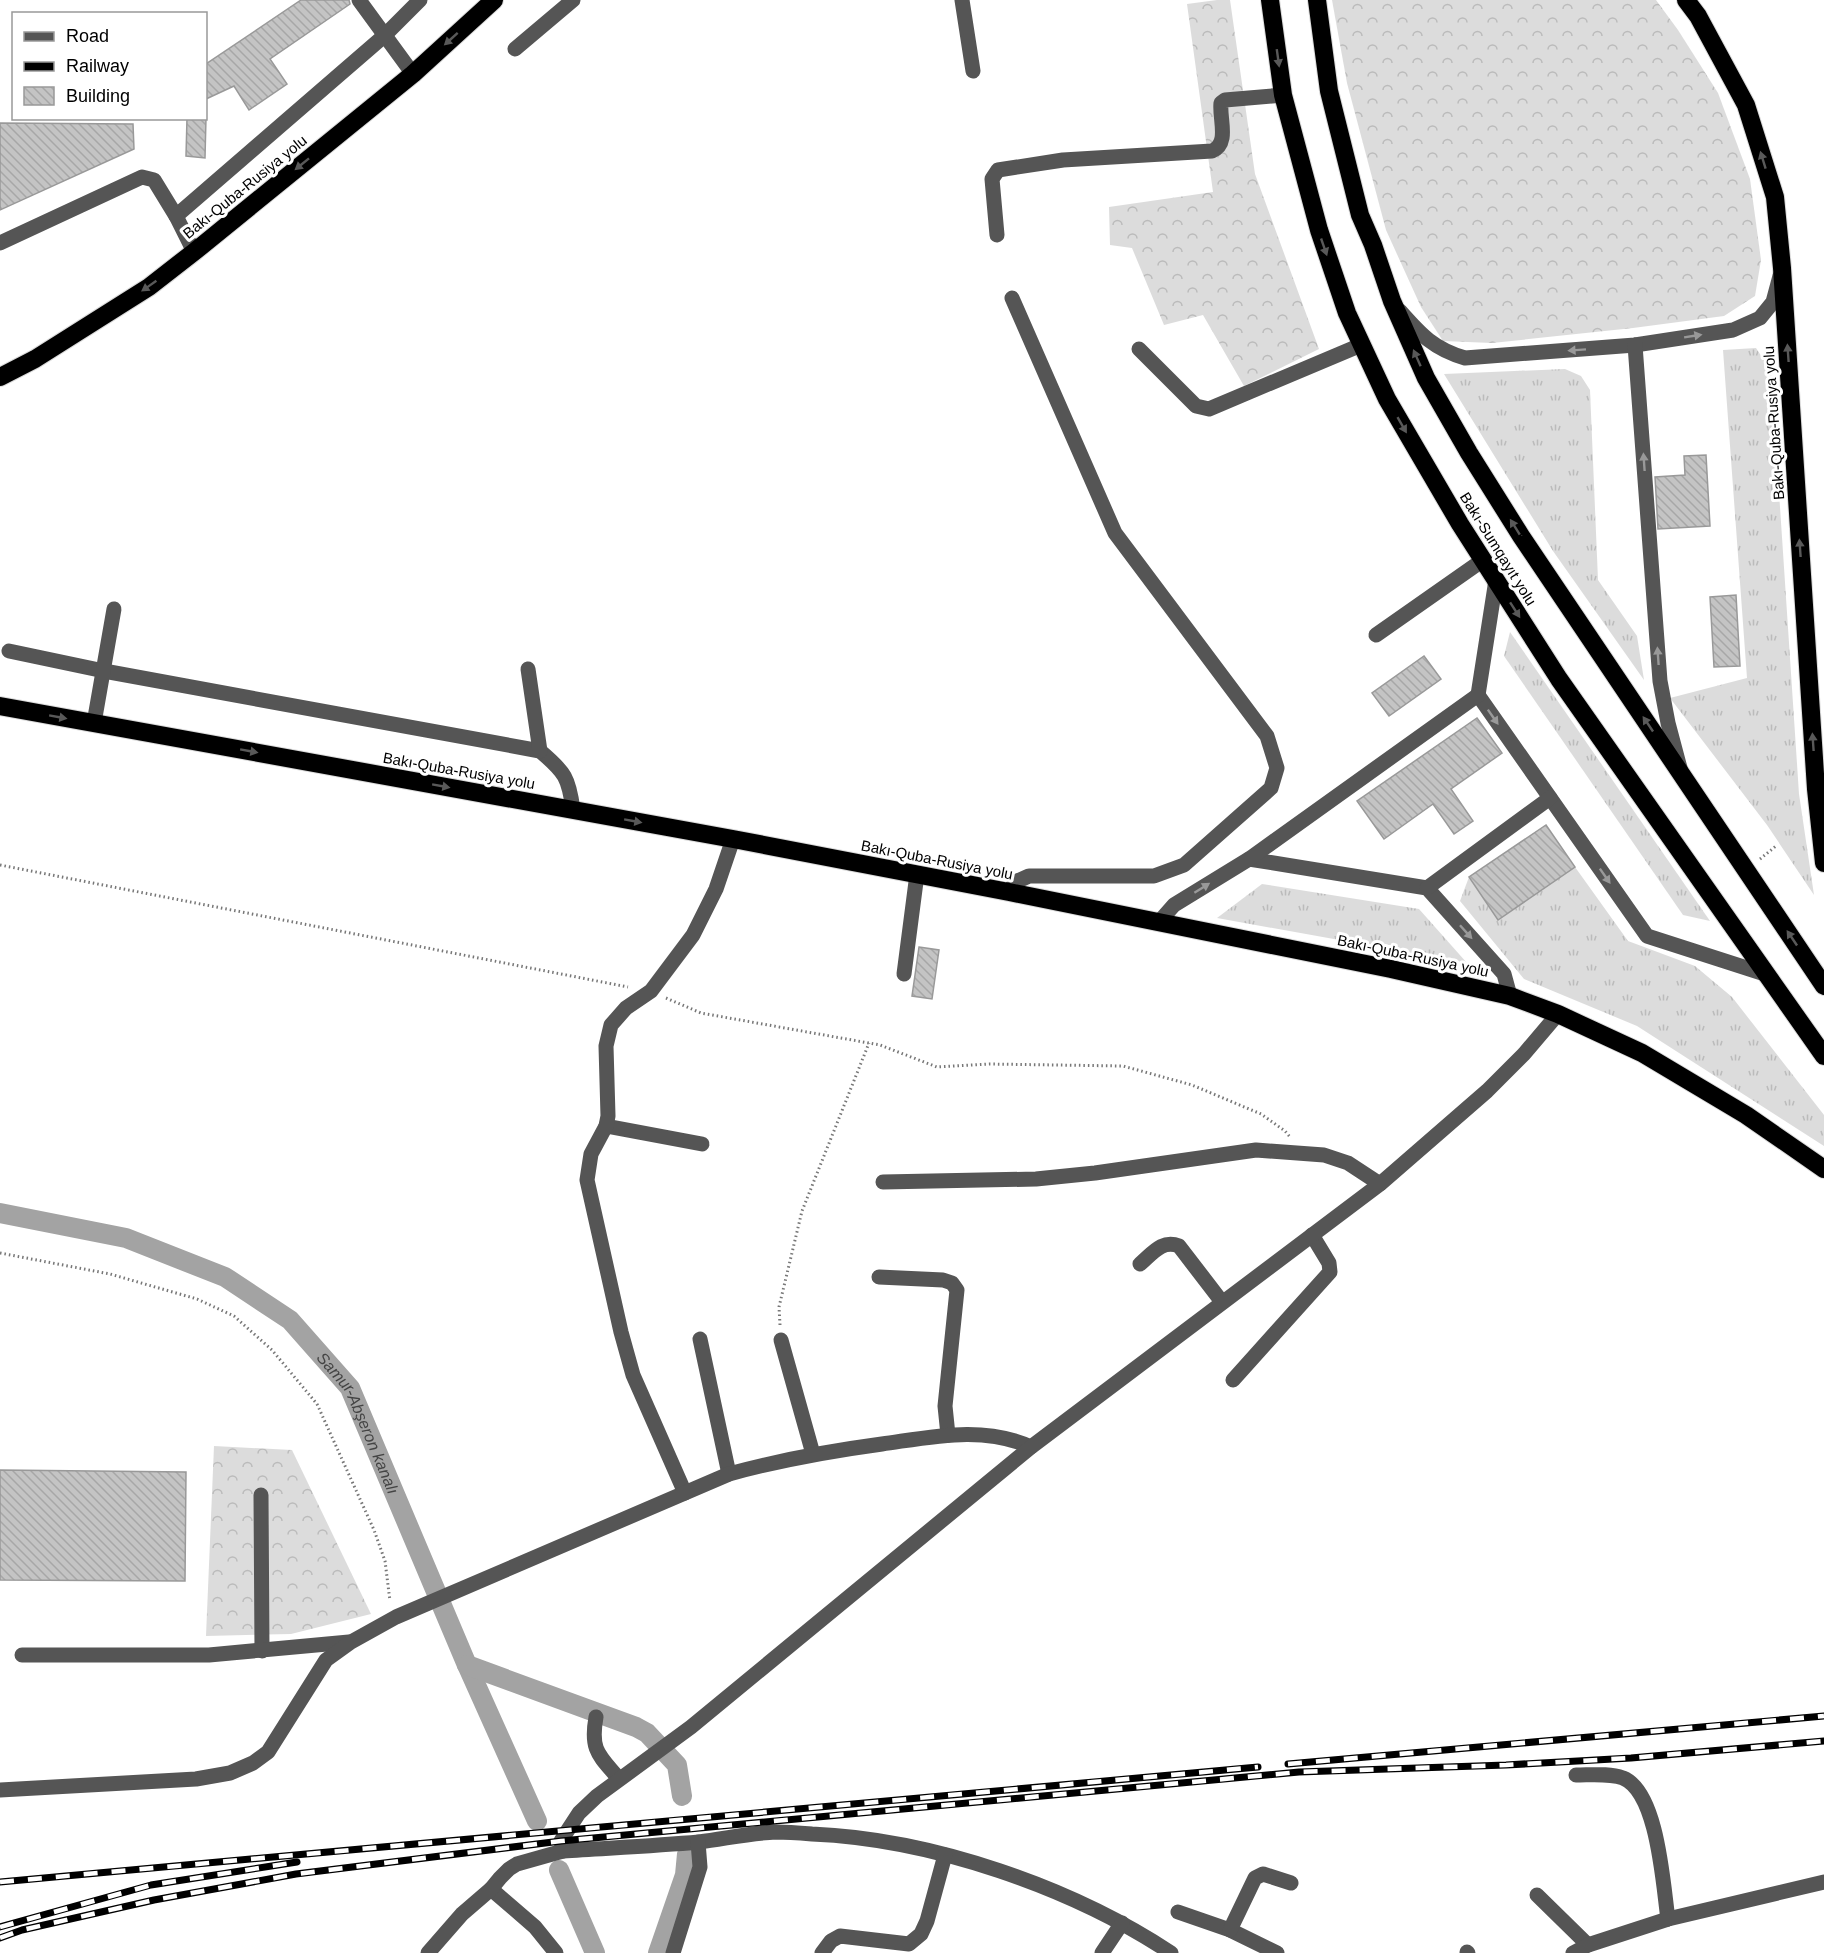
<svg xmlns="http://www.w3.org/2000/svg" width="1824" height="1953" font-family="Arial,sans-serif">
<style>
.grass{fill:url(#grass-tufts)}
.forest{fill:url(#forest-crowns)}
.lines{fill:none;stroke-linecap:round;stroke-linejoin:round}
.canal{stroke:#a3a3a3;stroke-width:20}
.building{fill:url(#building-back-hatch);stroke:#999;stroke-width:1.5}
.highway-casing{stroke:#dbdbdb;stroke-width:20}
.path{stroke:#777;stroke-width:3;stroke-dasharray:1.5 3;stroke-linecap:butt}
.minor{stroke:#555;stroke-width:15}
.highway{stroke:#000;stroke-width:18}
.rail-casing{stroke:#000;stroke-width:7}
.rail{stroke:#fff;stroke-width:4.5;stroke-dasharray:14;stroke-linecap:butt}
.oneway{fill:#595959}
.oneway2{fill:#999}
.labels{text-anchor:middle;stroke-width:6;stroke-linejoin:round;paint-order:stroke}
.street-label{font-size:15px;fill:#000;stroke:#fff}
.water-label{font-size:16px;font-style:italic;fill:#444;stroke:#fff}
</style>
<defs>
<pattern id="grass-tufts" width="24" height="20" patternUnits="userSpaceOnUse" patternTransform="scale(1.5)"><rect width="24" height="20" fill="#dcdcdc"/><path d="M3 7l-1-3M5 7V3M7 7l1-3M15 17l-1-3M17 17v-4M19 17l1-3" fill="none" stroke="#bbb"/></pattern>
<pattern id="forest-crowns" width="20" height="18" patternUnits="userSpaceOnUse" patternTransform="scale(1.5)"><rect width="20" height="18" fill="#dcdcdc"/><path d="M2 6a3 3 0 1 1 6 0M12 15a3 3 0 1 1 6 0" fill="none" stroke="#bbb"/></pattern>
<pattern id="building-back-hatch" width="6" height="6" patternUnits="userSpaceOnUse" patternTransform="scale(1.5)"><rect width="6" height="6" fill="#c4c4c4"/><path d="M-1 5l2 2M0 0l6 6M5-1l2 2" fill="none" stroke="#a7a7a7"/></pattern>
</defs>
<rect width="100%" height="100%" fill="#fff"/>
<!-- grass -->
<g class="grass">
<path d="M1756 348 1771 371 1799 794 1814 895 1767 825 1670 698 1747 678 1723 350Z"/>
<path d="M1565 369 1581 376 1590 390 1598 580 1637 636 1644 680 1553 551 1444 374Z"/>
<path d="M1510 632 1710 921 1683 915 1504 656Z"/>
<path d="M1575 867 1628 941 1695 966 1732 997 1824 1115V1146L1637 1026 1524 979 1460 901 1469 877 1498 920Z"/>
<path d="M1262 884 1419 909 1467 963 1217 918Z"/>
</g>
<!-- forest -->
<g class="forest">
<path d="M1217 0H1230L1255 174 1319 349 1244 386 1203 315 1164 325 1132 248 1110 245 1109 207 1213 192 1187 4Z"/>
<path d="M1332 0H1656L1678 30 1718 93 1750 179 1761 260 1755 296 1724 316 1633 328 1492 343 1443 341 1421 307 1386 230 1347 83Z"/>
<path d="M214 1446 292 1450 371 1614 291 1634 206 1636Z"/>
</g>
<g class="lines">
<!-- canal -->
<g class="canal">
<path id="s1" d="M0 1213 126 1238 225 1277 290 1320 350 1388 467 1665 537 1821"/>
<path d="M467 1665 636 1727 647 1733 677 1765 682 1796"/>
<path d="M559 1870 595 1953"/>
<path d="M658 1953 685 1875 687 1854"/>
</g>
</g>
<!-- building -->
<g class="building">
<path d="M301 0H349L350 4 270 59 287 84 249 110 234 86 206 99V64Z"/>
<path d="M187 118H206L205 158 186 156Z"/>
<path d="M0 123 133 124 134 149 0 210Z"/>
<path d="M1706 455 1710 526 1658 529 1655 477 1685 475 1684 456Z"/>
<path d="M1736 595 1740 666 1714 667 1710 597Z"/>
<path d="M1424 656 1441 679 1389 716 1372 693Z"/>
<path d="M1477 718 1502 753 1451 789 1473 821 1454 834 1433 804 1384 839 1357 801Z"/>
<path d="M1546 825 1575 867 1498 920 1469 877Z"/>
<path d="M919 947 939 950 932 999 912 996Z"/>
<path d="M0 1470 186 1472 185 1581 0 1580Z"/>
</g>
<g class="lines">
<!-- highway casing -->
<g class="highway-casing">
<g id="highway">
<path d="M1270 0 1283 95 1319 230 1347 313 1387 399 1460 524 1559 679 1824 1056"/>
<path d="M1317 0 1329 91 1360 215 1373 245 1392 301 1426 378 1469 453 1521 536 1824 986"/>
<path d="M1686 0 1698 16 1746 105 1775 197 1782 268 1816 789 1824 863"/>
<path d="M0 377 35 359 149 287 194 252 413 74 494 0"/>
<path d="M0 706 733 839 1009 892 1391 969 1510 996 1558 1014 1642 1053 1746 1115 1824 1169"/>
</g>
</g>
<!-- path -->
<g class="path">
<path d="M1760 859 1776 846"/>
<path d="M0 865 628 987"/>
<path d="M666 998 701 1013 880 1045 937 1067 989 1064 1123 1066 1192 1085 1261 1114 1285 1131 1290 1137"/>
<path d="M0 1253 110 1274 197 1299 234 1316 272 1350 317 1404 374 1530 385 1561 390 1601"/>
<path d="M780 1325 779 1307 802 1211 869 1043"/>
</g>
<!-- minor -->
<g class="minor">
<path d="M359 0 413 74"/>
<path d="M962 0 973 71"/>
<path d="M515 49 573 0"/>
<path d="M176 216 384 36 420 0"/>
<path d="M997 235 992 179 998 170 1063 160 1212 151C1230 144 1219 118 1221 103L1225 100 1283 95"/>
<path d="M0 243 142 177 154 180 176 216 194 252"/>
<path d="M1400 311C1421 335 1434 349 1465 358L1635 345 1733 330 1760 318 1773 302 1780 276"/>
<path d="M1635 345 1660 681 1668 723 1680 768"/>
<path d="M1139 349 1196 406 1209 409 1361 345"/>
<path d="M1496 580 1478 695 1647 936 1765 974"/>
<path d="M1376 635 1483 560"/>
<path d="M9 651 104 671 540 751C565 772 569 778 573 810"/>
<path d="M528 669 540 751"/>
<path d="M94 723 114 609"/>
<path d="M1249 859 1427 888 1504 974 1510 996"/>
<path d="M1427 888 1550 798"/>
<path d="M1009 892 1015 882 1029 876H1154L1184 865 1271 788 1277 768 1267 736 1115 533 1012 298"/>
<path d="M1159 922 1174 905 1249 859 1478 695"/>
<path d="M904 974 917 874"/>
<path d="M606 1126 702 1144"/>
<path d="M883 1182 1036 1179 1095 1173 1256 1150 1324 1155 1348 1163 1380 1184"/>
<path d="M1140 1264C1152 1254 1162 1239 1179 1246L1222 1302"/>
<path d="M879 1277 943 1280 952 1283 957 1290 945 1406 948 1435"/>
<path d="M700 1339 729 1474"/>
<path d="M781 1340 813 1454"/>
<path d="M1233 1380 1330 1272 1329 1263 1312 1235"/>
<path d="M685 1493 633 1375 621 1332 587 1180 591 1154 606 1126 608 1116 606 1046 611 1025 626 1008 651 991 693 935 716 889 733 839"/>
<path d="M261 1495 262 1651"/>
<path d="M22 1655H209L349 1642"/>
<path d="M596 1717C590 1751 599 1755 619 1779"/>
<path d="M1576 1775C1591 1775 1609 1773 1623 1778 1658 1792 1663 1885 1668 1919"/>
<path d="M0 1790 196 1779 230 1773 253 1763 268 1752 326 1660 351 1642 396 1617 729 1474C780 1460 830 1451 882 1444 932 1437 983 1425 1031 1447"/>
<path d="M563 1851C608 1848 654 1846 699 1842 724 1839 750 1833 776 1832 788 1832 800 1833 812 1834 932 1839 1071 1887 1171 1953"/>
<path d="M491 1889 535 1927 556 1953"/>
<path d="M1537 1895 1588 1945"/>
<path d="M1178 1912 1230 1930 1277 1953"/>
<path d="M1230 1930 1255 1878 1263 1874 1291 1883"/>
<path d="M1467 1952 1468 1953"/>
<path d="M428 1953 462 1914 491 1889 500 1878 509 1869 517 1864 563 1851 561 1841 564 1836 579 1813 597 1796 691 1727 1031 1447 1380 1184 1487 1091 1524 1054 1558 1014"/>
<path d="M673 1953 700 1867 698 1842"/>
<path d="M822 1953 831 1941 840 1936 909 1944 921 1934 927 1921 945 1855"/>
<path d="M1102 1953 1122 1923"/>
<path d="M1573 1953 1588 1945 1668 1919 1824 1882"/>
</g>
<!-- highway -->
<use href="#highway" class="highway"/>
<!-- rail casing -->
<g class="rail-casing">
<g id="rail">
<path d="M1288 1764 1824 1716"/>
<path d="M0 1882 1258 1767"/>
<path d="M0 1927 151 1885 297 1862"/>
<path d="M0 1938 22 1930 154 1900 296 1874 561 1841 1299 1772 1506 1765 1631 1758 1824 1741"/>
</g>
</g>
<!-- rail -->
<use href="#rail" class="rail"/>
</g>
<!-- one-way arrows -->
<defs><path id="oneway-solid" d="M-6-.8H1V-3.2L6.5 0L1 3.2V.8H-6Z" transform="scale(1.5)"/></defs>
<g class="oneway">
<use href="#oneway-solid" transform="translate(451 39) rotate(138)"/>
<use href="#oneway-solid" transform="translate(1278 58) rotate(82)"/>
<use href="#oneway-solid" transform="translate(1763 160) rotate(-107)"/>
<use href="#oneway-solid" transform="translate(302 164) rotate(141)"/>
<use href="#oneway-solid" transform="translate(1324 247) rotate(71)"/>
<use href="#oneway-solid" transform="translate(149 286) rotate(145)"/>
<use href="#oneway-solid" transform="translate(1788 353) rotate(-94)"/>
<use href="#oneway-solid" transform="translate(1417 358) rotate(-114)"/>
<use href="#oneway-solid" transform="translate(1402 425) rotate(60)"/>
<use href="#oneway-solid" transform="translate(1515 527) rotate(-122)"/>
<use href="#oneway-solid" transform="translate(1800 548) rotate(-94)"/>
<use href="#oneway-solid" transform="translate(1515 610) rotate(57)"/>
<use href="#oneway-solid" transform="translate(58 717) rotate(10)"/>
<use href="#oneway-solid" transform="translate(1648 724) rotate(-124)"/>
<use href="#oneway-solid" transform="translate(1813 742) rotate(-94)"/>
<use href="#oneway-solid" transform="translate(249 751) rotate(10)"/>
<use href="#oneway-solid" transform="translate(441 786) rotate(10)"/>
<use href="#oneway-solid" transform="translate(633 821) rotate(10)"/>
<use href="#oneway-solid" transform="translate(1792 938) rotate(-124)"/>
</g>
<g class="oneway2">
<use href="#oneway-solid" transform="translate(1693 336) rotate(-9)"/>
<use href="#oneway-solid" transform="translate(1577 350) rotate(176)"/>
<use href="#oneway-solid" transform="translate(1644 462) rotate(-94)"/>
<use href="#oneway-solid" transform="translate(1658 656) rotate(-94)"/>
<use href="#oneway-solid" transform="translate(1493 717) rotate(55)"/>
<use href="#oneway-solid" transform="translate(1605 876) rotate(55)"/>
<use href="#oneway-solid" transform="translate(1202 888) rotate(-32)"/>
<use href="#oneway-solid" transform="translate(1466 932) rotate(48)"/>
</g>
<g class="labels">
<!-- street labels -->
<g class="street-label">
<text transform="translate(245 187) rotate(-39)" y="5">Bakı-Quba-Rusiya yolu</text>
<text transform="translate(1774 423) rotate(-94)" y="5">Bakı-Quba-Rusiya yolu</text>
<text transform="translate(1498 549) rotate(58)" y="5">Bakı-Sumqayıt yolu</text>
<text transform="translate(459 771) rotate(10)" y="5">Bakı-Quba-Rusiya yolu</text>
<text transform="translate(937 860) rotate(11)" y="5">Bakı-Quba-Rusiya yolu</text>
<text transform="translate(1413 956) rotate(12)" y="5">Bakı-Quba-Rusiya yolu</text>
</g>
<!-- water labels -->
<g class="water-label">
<text dy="6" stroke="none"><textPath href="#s1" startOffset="438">Samur-Abşeron kanalı</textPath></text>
</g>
</g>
<!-- legend -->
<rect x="12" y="12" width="195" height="108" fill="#ffffff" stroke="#999999" stroke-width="1.5"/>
<rect x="24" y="32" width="30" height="9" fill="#555555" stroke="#999999" stroke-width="1.5"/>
<text x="66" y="42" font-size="18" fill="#000000">Road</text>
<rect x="24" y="62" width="30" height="9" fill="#000000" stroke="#999999" stroke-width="1.5"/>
<text x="66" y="72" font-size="18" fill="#000000">Railway</text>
<rect x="24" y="87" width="30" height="18" fill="url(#building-back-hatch)" stroke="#999999" stroke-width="1.5"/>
<text x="66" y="102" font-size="18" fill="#000000">Building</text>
</svg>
